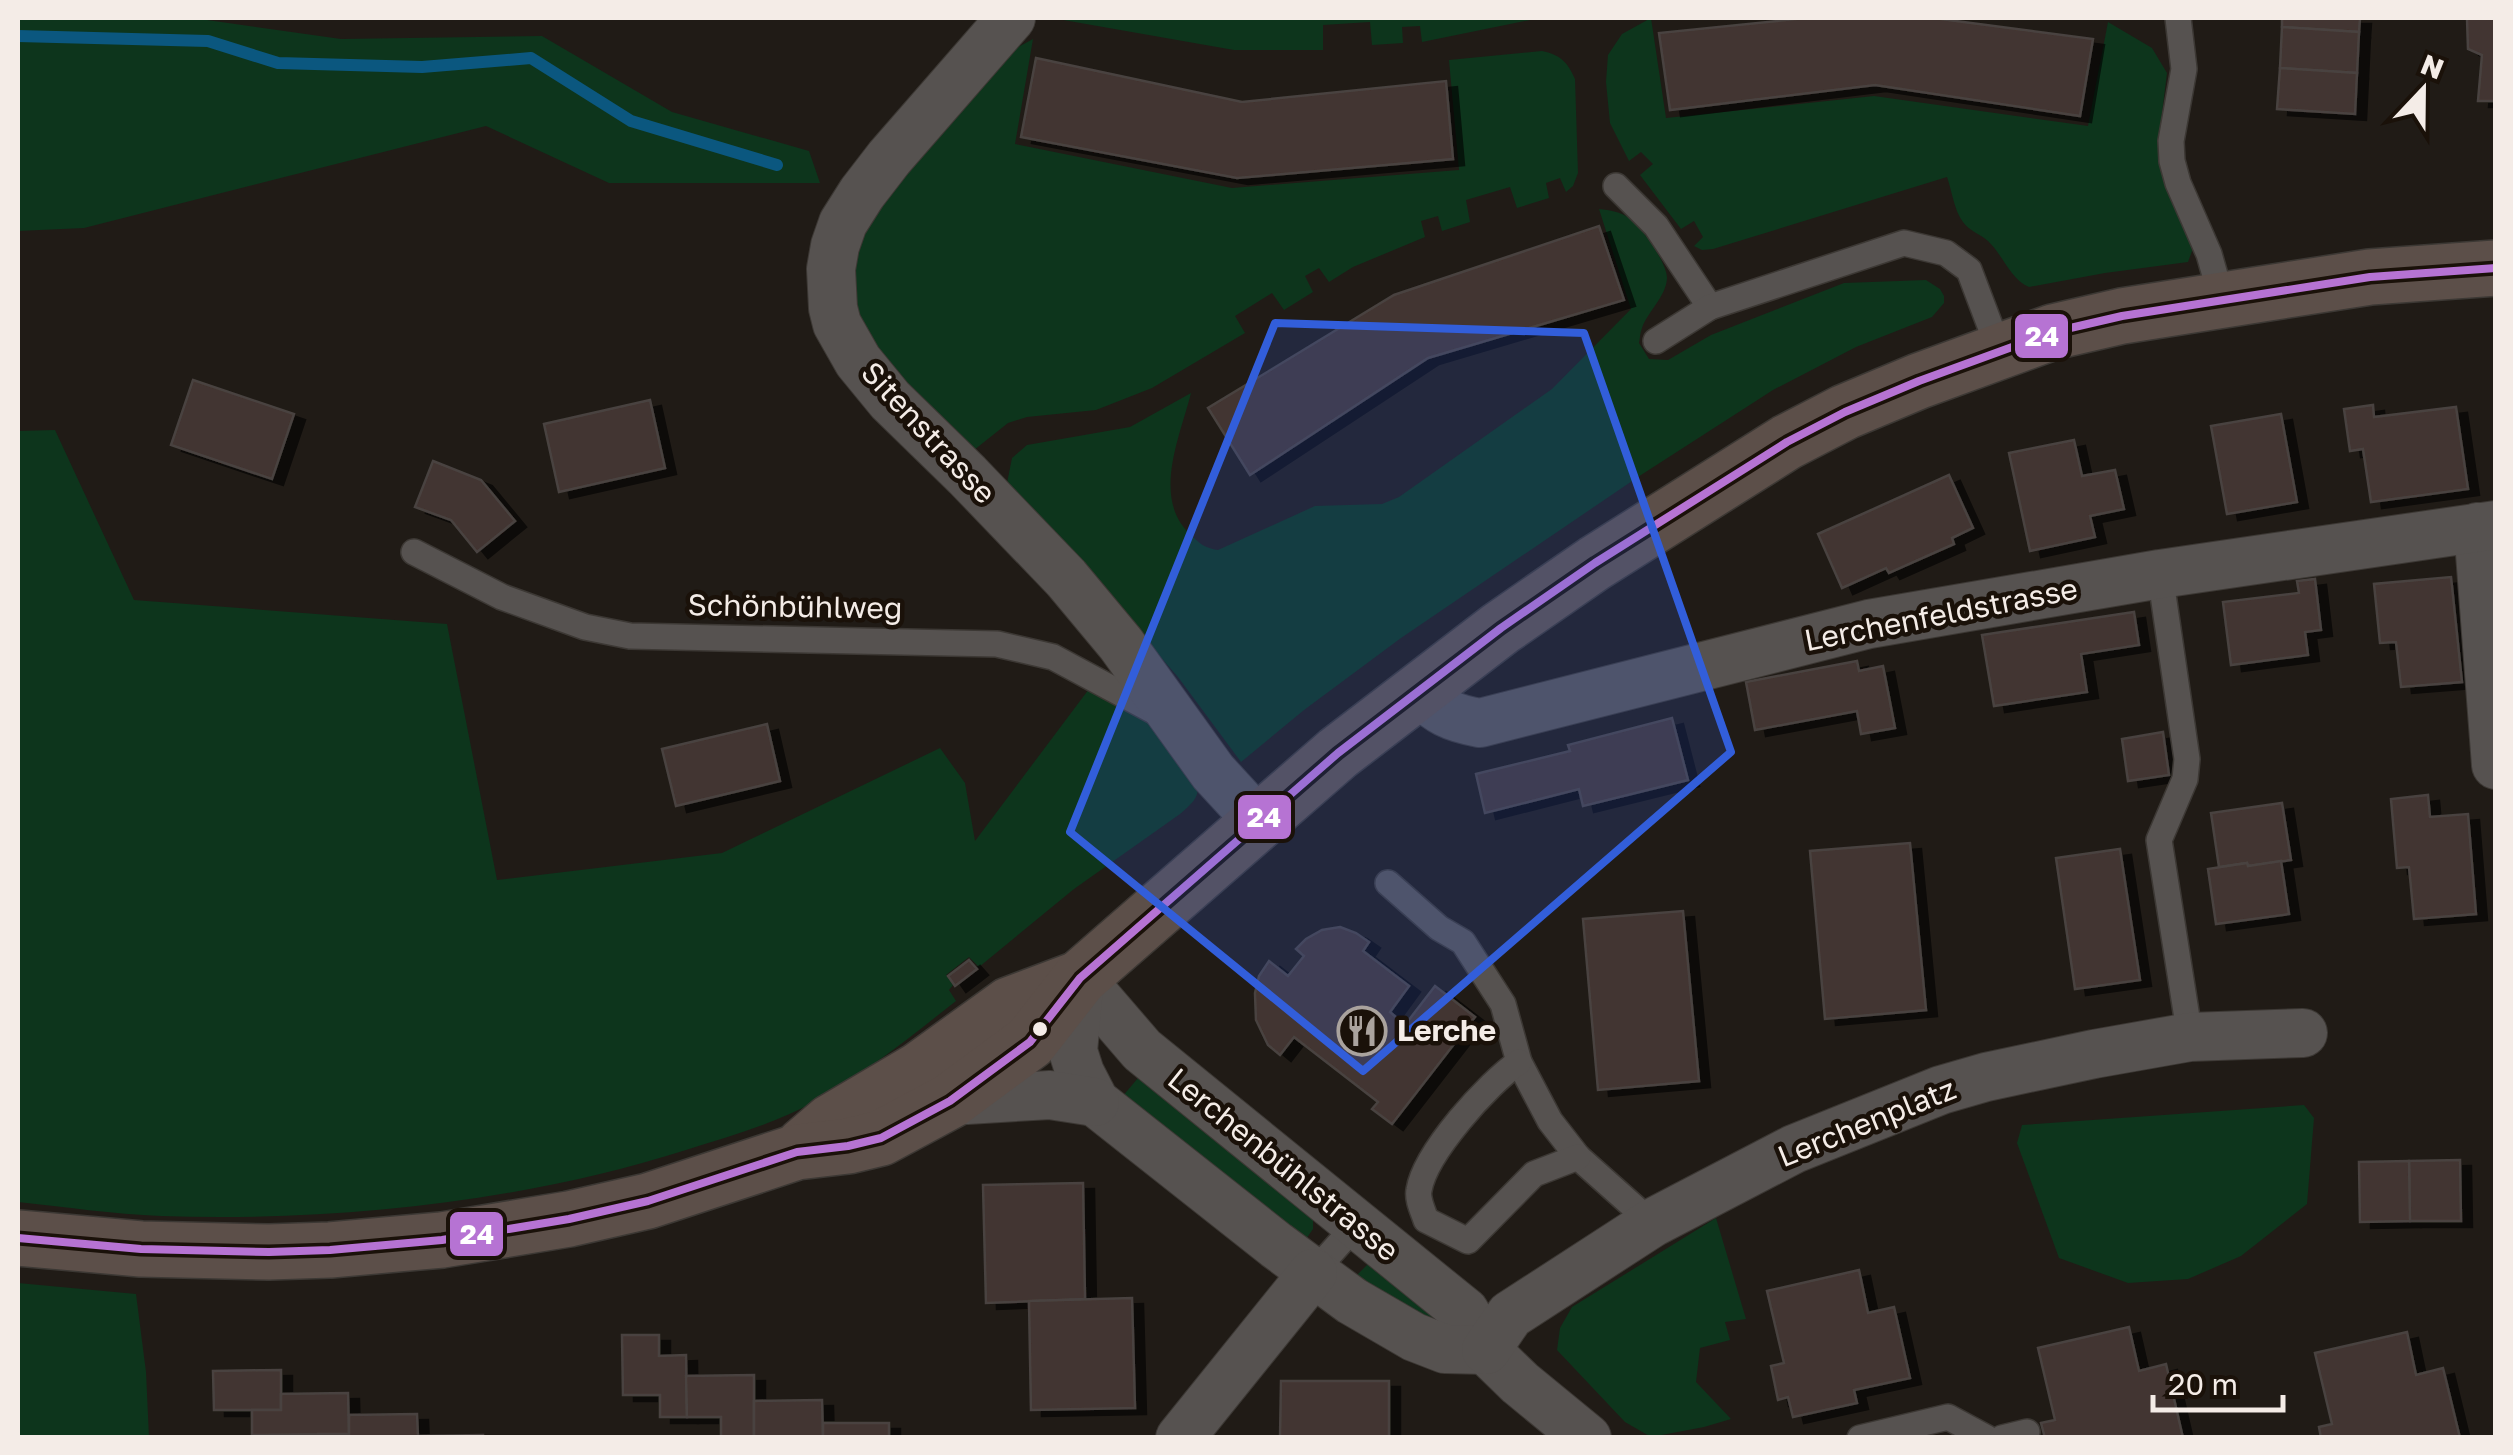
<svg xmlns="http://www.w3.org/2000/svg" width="2513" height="1455" font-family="'Golos Text',sans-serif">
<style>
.green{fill:#0d351c}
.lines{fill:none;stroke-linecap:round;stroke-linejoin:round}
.stream{stroke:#0b577f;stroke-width:12}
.building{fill:#433430;stroke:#484340;stroke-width:2.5;filter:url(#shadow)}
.lane-casing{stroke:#3c3834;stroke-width:28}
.street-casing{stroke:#3c3834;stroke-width:50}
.primary-casing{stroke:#3c3834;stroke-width:58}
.lane{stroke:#565250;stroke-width:25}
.street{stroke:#565250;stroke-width:48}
.primary{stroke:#5c4f49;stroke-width:55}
.bus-1-casing{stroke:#1a1109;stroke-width:15}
.bus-1{stroke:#b673d3;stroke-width:8}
.marked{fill:#325eda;fill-opacity:0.2;stroke:#325eda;stroke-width:8;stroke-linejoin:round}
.bus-dot{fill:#f4ece7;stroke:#1a1109;stroke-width:4}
.labels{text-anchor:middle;stroke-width:9;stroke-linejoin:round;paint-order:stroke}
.street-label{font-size:30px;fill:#f4ece7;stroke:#1a1109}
.poi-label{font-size:30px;font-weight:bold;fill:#f4ece7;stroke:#1a1109;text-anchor:start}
.line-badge{stroke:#1a1109;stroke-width:4}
.badge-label{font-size:28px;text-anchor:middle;font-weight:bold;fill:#fff}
</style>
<defs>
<filter id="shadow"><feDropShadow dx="11" dy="6" stdDeviation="0" flood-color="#0009"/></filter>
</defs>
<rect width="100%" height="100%" fill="#201b16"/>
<!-- green -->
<g class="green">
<path d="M18 18H193L341 39 542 36 672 112 809 151 820 183H609L486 126 84 228 18 231Z"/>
<path d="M1052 18H1540L1422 42 1420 26 1402 27 1403 43 1372 45 1370 22 1323 25V50H1234Z"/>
<path d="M1651 18 1666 118 1874 96 2088 126 2108 22 2152 48 2167 73 2160 129V161L2189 231 2192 251 2188 262 2105 273 2029 287C2010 279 2003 255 1988 241 1980 234 1969 231 1963 222 1954 210 1952 191 1947 177L1713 249 1702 250 1694 246 1703 237 1694 221 1681 229 1640 175 1653 164 1641 152 1629 161 1610 123 1606 82 1608 55 1622 34Z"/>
<path d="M1033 39 1015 144 1232 188 1459 170 1449 60 1542 51C1560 55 1567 61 1575 79L1578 173 1573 186 1566 192 1560 178 1546 183 1549 198 1517 208 1510 187 1466 200 1470 222 1442 231 1438 216 1421 221 1425 237 1353 267 1329 282 1319 268 1305 276 1313 292 1284 310 1272 293 1235 316 1245 333 1152 388 1096 410 1027 417 1008 423 964 458 858 340 845 255 866 207 1007 53Z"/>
<path d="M1599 209C1610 210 1621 212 1629 218 1642 227 1667 263 1667 278 1666 297 1648 311 1642 328 1640 333 1640 338 1639 343L1649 359 1668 360 1711 335 1844 283 1926 280 1940 289 1944 296V303L1932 317 1856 347 1773 390 1641 475 1401 638 1304 710 1241 762 1178 677 1024 500 1006 488 1012 458 1027 445 1130 427 1191 393C1180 437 1151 499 1191 535 1200 544 1205 548 1218 550L1315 506 1382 504 1399 497 1552 389 1631 309Z"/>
<path d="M55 430 134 600 447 624 497 880 722 853 940 748 965 783 975 841 1092 685 1147 718 1187 777 1195 773C1202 795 1196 800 1180 814L1074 889 979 967 969 957 946 975 953 985 949 990 956 1001C910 1037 865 1074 814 1102 774 1124 730 1136 686 1150 524 1202 331 1222 161 1216 113 1214 65 1207 18 1202V431Z"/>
<path d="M1138 1078 1243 1161 1313 1213V1229L1304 1242 1122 1097Z"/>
<path d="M2304 1105 2314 1118 2307 1204 2241 1256 2188 1279 2128 1283 2059 1258 2017 1143 2022 1125Z"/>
<path d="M1716 1218 1746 1319 1725 1322 1730 1340 1700 1348 1696 1382 1731 1419 1704 1427 1651 1437 1625 1422 1557 1350 1560 1328 1572 1307Z"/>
<path d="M1378 1261 1451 1332 1356 1276 1367 1265Z"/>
<path d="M18 1283 136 1294 146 1372 149 1437H18Z"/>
</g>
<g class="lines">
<!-- stream -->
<path class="stream" d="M18 36 208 41 278 63 422 67 531 58 631 121 777 165"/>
</g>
<!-- building -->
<g class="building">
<path d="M1806 18H1933L2093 39 2080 116 1875 85 1670 110 1659 33Z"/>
<path d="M2282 18H2360L2359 32 2282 27Z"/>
<path d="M2467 18H2496V101H2478L2482 55 2468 49Z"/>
<path d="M2282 27 2359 32 2357 73 2280 68Z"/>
<path d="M1036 58 1242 102 1446 81 1453 159 1237 178 1021 137Z"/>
<path d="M2280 68 2357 73 2355 114 2277 109Z"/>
<path d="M1599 226 1624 300 1428 358 1250 475 1208 408 1394 295Z"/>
<path d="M193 380 294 414 272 479 171 445Z"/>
<path d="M650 400 665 468 559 492 544 424Z"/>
<path d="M2373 405 2374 417 2456 407 2468 489 2371 502 2363 449 2350 451 2344 409Z"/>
<path d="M2281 414 2297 502 2227 514 2211 426Z"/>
<path d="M2074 440 2082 476 2115 470 2124 509 2090 516 2095 537 2030 551 2009 453Z"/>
<path d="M433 461 481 480 515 521 477 552 451 520 415 507Z"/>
<path d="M1949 475 1973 528 1952 538 1954 544 1889 573 1886 568 1842 588 1818 534Z"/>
<path d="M2451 577 2462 682 2401 687 2396 642 2380 643 2374 584Z"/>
<path d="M2315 579 2321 630 2305 632 2308 655 2231 665 2223 602 2299 593 2297 581Z"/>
<path d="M2134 612 2139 645 2081 654 2087 692 1994 706 1982 635Z"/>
<path d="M1857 661 1859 671 1883 666 1895 728 1861 734 1857 711 1755 730 1746 682Z"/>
<path d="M1672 718 1688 780 1583 806 1579 789 1485 813 1476 774 1570 751 1568 745Z"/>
<path d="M767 724 780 781 676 806 662 749Z"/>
<path d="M2163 732 2169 775 2128 781 2122 739Z"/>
<path d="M2428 795 2430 817 2468 814 2476 914 2414 919 2409 867 2397 868 2391 799Z"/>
<path d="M2282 803 2291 860 2248 866 2247 863 2219 867 2211 813Z"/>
<path d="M1910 843 1926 1010 1825 1019 1810 851Z"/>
<path d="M2120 849 2140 980 2075 989 2056 858Z"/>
<path d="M2281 861 2289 914 2216 924 2208 869 2247 863 2248 866Z"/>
<path d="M1683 911 1699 1081 1598 1090 1583 919Z"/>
<path d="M1340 927 1356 933 1369 942 1363 951 1409 986 1390 1012 1405 1025 1435 986 1475 1017 1392 1124 1372 1109 1378 1102 1294 1037 1280 1055 1268 1045 1256 1020 1255 993 1259 976 1269 961 1288 976 1304 956 1296 949 1306 939 1322 930Z"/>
<path d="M969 960 977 969 955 986 948 976Z"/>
<path d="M2460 1160 2461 1221H2410L2409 1161Z"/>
<path d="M2409 1161 2410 1221 2360 1222 2359 1162Z"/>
<path d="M1083 1183 1085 1299 986 1303 983 1185Z"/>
<path d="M1859 1270 1868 1313 1894 1307 1910 1378 1854 1390 1857 1403 1793 1417 1788 1397 1778 1400 1771 1366 1784 1363 1767 1291Z"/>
<path d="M1132 1298 1135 1408 1031 1410 1029 1301Z"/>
<path d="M2129 1327 2139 1371 2166 1364 2183 1438H2045L2041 1423 2055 1420 2038 1348Z"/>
<path d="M2407 1332 2416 1375 2443 1368 2460 1438H2321L2319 1427 2332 1424 2315 1353Z"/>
<path d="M622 1335H659V1356L686 1355 687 1417H660V1395H623Z"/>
<path d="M281 1370V1410H214L213 1371Z"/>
<path d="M754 1375V1438H721V1417H687L686 1376Z"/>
<path d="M1281 1381H1389V1438H1280Z"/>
<path d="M348 1393 349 1434 252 1435V1410H281V1394Z"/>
<path d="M822 1400 823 1438H754V1401Z"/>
<path d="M417 1414 418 1438H318V1434H349V1415Z"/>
<rect x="823" y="1423" width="66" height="15"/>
<path d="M483 1435V1438H418V1436Z"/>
</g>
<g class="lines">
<!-- lane casing -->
<g class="lane-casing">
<g id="lane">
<path d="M2178 18 2184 69 2171 141 2172 161 2178 183 2209 254 2222 300"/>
<path d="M1616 186 1656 226 1710 307"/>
<path d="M1656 341 1710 307 1904 243 1946 253 1969 270 2000 352"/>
<path d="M414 552 502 597 585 627 630 636 997 644 1053 657 1161 715"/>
<path d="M2160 574 2187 759 2185 779 2159 840 2190 1037"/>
<path d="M1388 883 1439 928 1463 942 1503 1004 1519 1062 1550 1121 1578 1157 1652 1223"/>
<path d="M1519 1062C1488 1083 1425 1153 1419 1190 1417 1199 1423 1211 1426 1220L1468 1241 1534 1174 1578 1157"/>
<path d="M1313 1273 1356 1225"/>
<path d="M1860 1438 1948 1417 1987 1438"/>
<path d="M2002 1438 2027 1432"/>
</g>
</g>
<!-- street casing -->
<g class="street-casing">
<g id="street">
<path d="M1011 18 889 158 862 193 843 223 835 246 831 269 833 308 837 324 858 361 890 400 967 475 1066 578 1121 644 1213 772 1259 822"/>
<path d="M2478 527 2496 765"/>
<path d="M1418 692C1439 711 1451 718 1480 723L1869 624 2160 574 2496 525"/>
<path d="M1080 978 1142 1050 1465 1312 1486 1350 1520 1383 1587 1438"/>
<path d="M1080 978 1073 1051 1080 1073 1095 1102 1276 1245 1352 1301 1414 1337 1445 1349 1486 1350"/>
<path d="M950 1101 1050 1095 1095 1102"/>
<path d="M1486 1350 1510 1315 1652 1223 1794 1149 1941 1090 1986 1077 2094 1054 2190 1037 2303 1033"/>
<path d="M1180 1438 1313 1273"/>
</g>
</g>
<!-- primary casing -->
<g class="primary-casing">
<g id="primary">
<path d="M803 1146 831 1122 919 1070 1009 1005 1078 979"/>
<path d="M18 1238 141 1249 269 1252 330 1250 442 1240 569 1219 648 1201 797 1152 848 1146 881 1138 950 1101 1030 1042 1080 978 1338 753 1385 717 1501 628 1595 563 1787 442 1845 412 1919 381 2053 332 2122 316 2370 277 2496 268"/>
</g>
</g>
<!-- lane -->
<use href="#lane" class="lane"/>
<!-- street -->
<use href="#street" class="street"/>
<!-- primary -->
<use href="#primary" class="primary"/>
<!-- bus-1 casing -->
<g class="bus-1-casing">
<path id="bus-1" d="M18 1238 141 1249 269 1252 330 1250 442 1240 569 1219 648 1201 797 1152 848 1146 881 1138 950 1101 1030 1042 1080 978 1338 753 1501 628 1595 563 1787 442 1845 412 1919 381 2053 332 2122 316 2370 277 2496 268"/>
</g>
<!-- bus-1 -->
<use href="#bus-1" class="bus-1"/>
</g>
<!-- marked area -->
<path class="marked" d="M1275 323 1584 333 1731 752 1363 1071 1070 832Z"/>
<!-- icons -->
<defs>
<g id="restaurant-ring" transform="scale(2.5)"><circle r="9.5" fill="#1a1109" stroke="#aaa39e" stroke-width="1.5"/><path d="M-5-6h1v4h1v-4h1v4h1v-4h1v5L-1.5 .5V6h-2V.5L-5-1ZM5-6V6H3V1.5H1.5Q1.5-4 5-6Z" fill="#aaa39e"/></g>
</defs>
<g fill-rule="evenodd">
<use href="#restaurant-ring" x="1362" y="1031"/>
</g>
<!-- markers -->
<circle class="bus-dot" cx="1040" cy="1029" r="9"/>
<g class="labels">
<!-- street labels -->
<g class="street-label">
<text transform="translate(928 433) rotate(47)" y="10">Sitenstrasse</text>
<text transform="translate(795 607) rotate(1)" y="10">Schönbühlweg</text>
<text transform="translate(1941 615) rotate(-11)" y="10">Lerchenfeldstrasse</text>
<text transform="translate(1867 1123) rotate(-22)" y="10">Lerchenplatz</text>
<text transform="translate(1283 1165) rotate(39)" y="10">Lerchenbühlstrasse</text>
</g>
<!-- poi labels -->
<g class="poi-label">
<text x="1397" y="1041">Lerche</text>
</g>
</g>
<g class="line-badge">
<rect x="2013" y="312" width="57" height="48" rx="10" fill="#b673d3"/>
<rect x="1236" y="793" width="57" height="48" rx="10" fill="#b673d3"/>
<rect x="448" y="1210" width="57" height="48" rx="10" fill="#b673d3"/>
</g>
<g class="badge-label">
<text x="2042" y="346">24</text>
<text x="1264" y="827">24</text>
<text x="477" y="1244">24</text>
</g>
<!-- border -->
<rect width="2513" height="1455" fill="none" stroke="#f4ece7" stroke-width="40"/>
<!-- north arrow -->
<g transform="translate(2423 90) rotate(22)" stroke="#1a1109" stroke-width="8" paint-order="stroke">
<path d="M0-8L18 38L0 25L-18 38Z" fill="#f4ece7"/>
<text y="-15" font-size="28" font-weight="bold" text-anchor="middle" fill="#f4ece7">N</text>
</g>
<!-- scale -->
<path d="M2153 1395v15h130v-15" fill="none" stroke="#f4ece7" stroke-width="5"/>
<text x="2168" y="1395" font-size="30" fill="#f4ece7" stroke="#1a1109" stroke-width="8" paint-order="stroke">20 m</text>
</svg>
